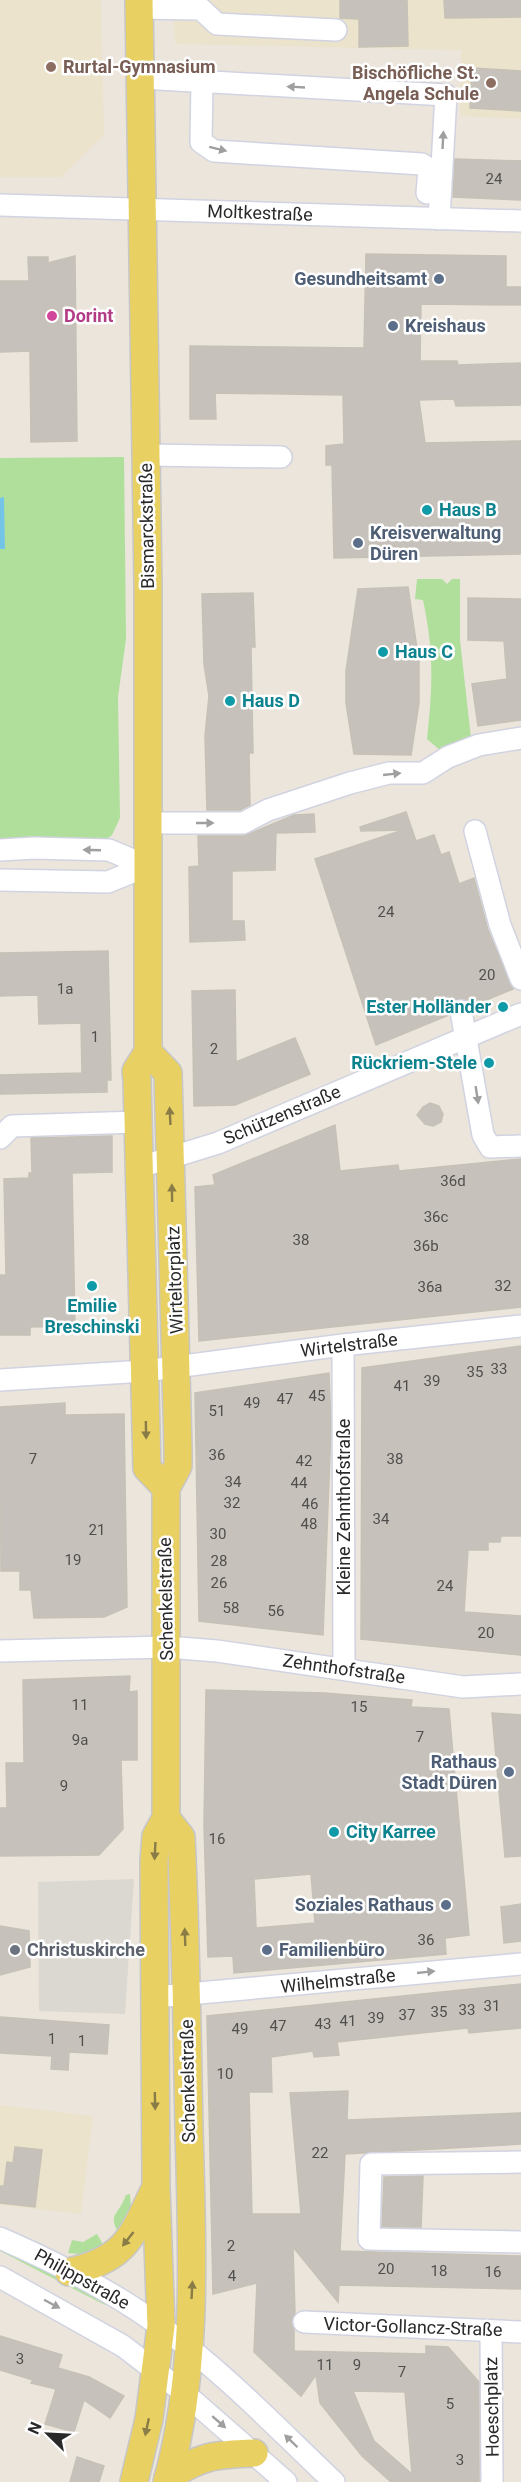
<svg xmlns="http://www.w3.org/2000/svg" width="521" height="2482" font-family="Roboto,sans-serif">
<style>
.education{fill:#ece3cc}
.green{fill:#afdf9b}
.plaza{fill:#dbd8d2}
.water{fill:#74c4e8}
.building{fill:#c6c2bb;stroke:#c6c1b6;stroke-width:1.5;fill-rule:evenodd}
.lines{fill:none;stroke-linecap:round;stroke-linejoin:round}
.minor-casing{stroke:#d1d3e1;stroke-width:24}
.major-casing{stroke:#c7c7c7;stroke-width:30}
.minor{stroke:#fff;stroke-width:21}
.major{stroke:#e9d062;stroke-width:27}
.oneway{fill:#9f9f9f}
.oneway2{fill:#897c46}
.education-dot{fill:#8d6e63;stroke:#fff;stroke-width:2}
.service-dot{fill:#5c6f8a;stroke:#fff;stroke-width:2}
.hotel-dot{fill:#d1479c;stroke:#fff;stroke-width:2}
.culture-dot{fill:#0f9aa8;stroke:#fff;stroke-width:2}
.worship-dot{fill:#6b7280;stroke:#fff;stroke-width:2}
.labels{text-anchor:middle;stroke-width:5;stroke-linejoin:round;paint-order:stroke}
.number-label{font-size:15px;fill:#504f4e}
.education-label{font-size:18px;font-weight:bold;fill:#785e54;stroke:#fff;text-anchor:start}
.street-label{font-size:18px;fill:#292929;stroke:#fff}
.service-label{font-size:18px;font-weight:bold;fill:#4e5e75;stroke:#fff;text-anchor:end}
.hotel-label{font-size:18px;font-weight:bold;fill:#b23c85;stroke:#fff;text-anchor:start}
.culture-label{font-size:18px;font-weight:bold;fill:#0d838f;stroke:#fff;text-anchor:start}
.worship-label{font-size:18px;font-weight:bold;fill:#5b616d;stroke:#fff;text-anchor:start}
</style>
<rect width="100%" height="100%" fill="#ebe5dc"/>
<!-- education -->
<g class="education">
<path d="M0 0H101L104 135 61 177H0Z"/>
<path d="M173 0H521V119L460 116 461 50 175 44Z"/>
<path d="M0 2105 93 2116 81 2214 0 2205Z"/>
</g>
<!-- green -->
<g class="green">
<path d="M124 457 126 639 118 697 120 818 112 835 104 841 0 849V458Z"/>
<path d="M417 579H442L447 584 452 579H460V640L471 738 441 751 427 739C433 686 434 652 423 600L415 599Z"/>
<path d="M130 2194 131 2209 121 2237C106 2213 118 2217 126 2195Z"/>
<path d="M97 2234 106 2250 90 2255 68 2253 72 2240 83 2242Z"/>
<path d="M0 2247 52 2271 107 2302 105 2305 0 2251Z"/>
</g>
<!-- plaza -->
<path class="plaza" d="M134 1879 125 2014 39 2011 38 1882Z"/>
<!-- water -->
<path class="water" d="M4 497 5 549H0V498Z"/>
<!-- building -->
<g class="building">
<path d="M340 0H407L408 46 359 47V19L340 18Z"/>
<path d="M444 0H521V17L445 18Z"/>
<path d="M472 68 521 71V111L470 108Z"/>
<path d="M455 159 521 161V200L453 197Z"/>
<path d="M366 254 506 256V287H521V305L421 304 420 361H457L458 365 521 363V405L456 406 454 399 419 400 425 443 521 441V554L334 558 332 465H326V446L344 444 343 395 215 393 216 419H190V346L364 348Z"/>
<path d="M75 256 77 441 31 442 30 351 0 352V281H29L28 257H48V263Z"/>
<path d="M408 587 419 662V703L411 755 354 754 346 703V671L358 589Z"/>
<path d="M253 593 255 647H251L253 753H249L250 805 240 810H207L205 736 209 696 204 664 202 594Z"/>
<path d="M468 598 521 599V720L478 726 472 684 507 679 504 641 468 640Z"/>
<path d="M406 812 416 841 434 835 441 855 449 852 459 884 474 878 488 930 513 989 472 1006 466 999H458L449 1006V1015L376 1045 315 859 403 830 361 831 360 827Z"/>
<path d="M314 814 315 832 276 833 275 870 232 871V921H244L245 940 190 942 189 867 199 866 198 836H244L294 815Z"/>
<path d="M108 951 111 1080H107V1092L0 1094V1075L82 1073 81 1023 39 1024 38 995 0 996V953Z"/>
<path d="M235 990 236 1062 295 1038 310 1074 235 1105 194 1106 192 991Z"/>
<path d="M430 1103 439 1106 443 1114 441 1122 433 1126 425 1124 417 1115 423 1107Z"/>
<path d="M335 1125 340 1171 398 1165 399 1171 521 1159V1307L199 1341 195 1187 215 1185 213 1175Z"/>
<path d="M112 1136V1172L72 1173 75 1326 30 1327V1335H0V1275H6L4 1179 29 1178V1173H32L31 1138Z"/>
<path d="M521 1346V1536H501L500 1542H488V1550H468L464 1612 521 1616V1655L361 1639 362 1368Z"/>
<path d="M329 1373 331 1428 323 1635 199 1621 195 1393Z"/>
<path d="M65 1403V1415L124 1414 127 1607 104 1617 34 1618 31 1590H20V1571H1L0 1407Z"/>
<path d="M130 1676 129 1692 137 1691V1760H121L123 1829 99 1855 0 1856V1808H7L6 1763H24L23 1680Z"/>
<path d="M206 1690 324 1693 412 1700 411 1707 449 1709 469 1935 445 1938 446 1954 234 1973 233 1956 208 1957 204 1826ZM311 1874 315 1923 256 1928 254 1879Z"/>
<path d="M492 1713 521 1715V1856L505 1857Z"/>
<path d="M521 1904V1941L504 1943 501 1907Z"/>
<path d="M0 1926 29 1931 30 1967 0 1975Z"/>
<path d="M521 1984V2028L469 2033 468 2028 337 2042 339 2055 314 2057 313 2051 271 2057 272 2092H249L252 2214H301L290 2093 348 2091 347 2120 521 2113V2144L345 2154 340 2251 521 2256V2289L339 2285 338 2302 293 2247 295 2314 291 2322 294 2330V2351L426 2354V2346L448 2347 479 2382V2482H391L362 2456 320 2403 316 2375 301 2396 254 2352 257 2283 213 2294 207 2016ZM353 2391 405 2392 412 2474 374 2441Z"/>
<path d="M0 2017 109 2025 107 2054 69 2052 68 2070 51 2069 52 2056 0 2053Z"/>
<path d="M15 2147 42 2150 35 2207 0 2203V2186H4L7 2162 13 2163Z"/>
<path d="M423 2176 421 2227H382L384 2177Z"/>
<path d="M0 2336 62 2355 58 2368 89 2377 124 2396 110 2418 84 2400 74 2432 45 2424 56 2389 31 2383 33 2380 0 2370Z"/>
<path d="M77 2457 104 2466 99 2482H70Z"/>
</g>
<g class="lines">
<!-- minor casing -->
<g class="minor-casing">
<g id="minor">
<path d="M139 8 201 9 217 24 336 30"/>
<path d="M140 78 446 95 439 219"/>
<path d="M202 82 201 142 214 151 422 164 429 169 427 193"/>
<path d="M0 205 521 221"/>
<path d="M147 455 281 457"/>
<path d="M147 823H243L268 810 350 783 389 773H423L448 757 479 745 521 738"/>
<path d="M475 831 500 925 521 979"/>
<path d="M0 850 34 848 109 850 147 866"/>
<path d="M0 880 108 882 147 866"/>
<path d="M461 1011 483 1135 490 1147 521 1146"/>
<path d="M0 1138 12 1126 138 1122"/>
<path d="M140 1167 218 1143 521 1014"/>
<path d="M343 1345 344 1669"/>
<path d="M0 1380 145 1371 343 1345 521 1326"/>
<path d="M0 1651 167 1647 217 1651 463 1687 521 1684"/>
<path d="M155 1997 521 1964"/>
<path d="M521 2162 371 2164 369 2239 521 2242"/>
<path d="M0 2238C55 2262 111 2290 160 2326 223 2371 278 2429 334 2482"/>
<path d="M0 2277 123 2346 183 2392 286 2482"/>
<path d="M304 2322 521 2332"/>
<path d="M491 2331 492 2482"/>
</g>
</g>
<!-- major casing -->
<g class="major-casing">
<g id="major">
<path d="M139 0 148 584V1052L136 1071 137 1080 147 1468 166 1488"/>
<path d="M166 1818 181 1837C186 1934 187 2032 189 2129 192 2246 199 2368 167 2482"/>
<path d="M69 2272C126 2259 131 2238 155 2189"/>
<path d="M168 2478C199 2456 217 2454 254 2453"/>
<path d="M134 2482 149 2419 161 2326 156 2188 154 1861 156 1836 166 1818V1488L178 1466V1449L168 1073 148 1052"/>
</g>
</g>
<!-- minor -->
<use href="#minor" class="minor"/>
<!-- major -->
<use href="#major" class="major"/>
</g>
<!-- one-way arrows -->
<defs><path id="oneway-solid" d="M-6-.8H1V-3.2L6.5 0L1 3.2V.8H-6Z" transform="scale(1.5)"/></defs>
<g class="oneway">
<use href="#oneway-solid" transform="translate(296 87) rotate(-177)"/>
<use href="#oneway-solid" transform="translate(443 140) rotate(-87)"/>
<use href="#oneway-solid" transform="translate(218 149) rotate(14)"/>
<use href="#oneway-solid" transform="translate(392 774) rotate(-6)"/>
<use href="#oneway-solid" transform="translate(205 823)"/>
<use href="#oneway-solid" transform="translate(92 850) rotate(-178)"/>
<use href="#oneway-solid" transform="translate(477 1095) rotate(81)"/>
<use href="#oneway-solid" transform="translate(426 1972) rotate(-6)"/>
<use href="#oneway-solid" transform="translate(52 2304) rotate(28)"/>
<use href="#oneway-solid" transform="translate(219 2422) rotate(41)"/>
<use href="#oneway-solid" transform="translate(291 2441) rotate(-136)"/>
</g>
<g class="oneway2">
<use href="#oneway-solid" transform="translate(170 1116) rotate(-93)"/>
<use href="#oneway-solid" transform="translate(172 1193) rotate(-91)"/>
<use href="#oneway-solid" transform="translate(146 1430) rotate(89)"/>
<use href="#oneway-solid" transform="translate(155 1851) rotate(93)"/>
<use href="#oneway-solid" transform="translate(185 1937) rotate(-92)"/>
<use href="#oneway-solid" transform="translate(155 2101) rotate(89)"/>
<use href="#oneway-solid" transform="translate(128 2239) rotate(128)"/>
<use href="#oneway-solid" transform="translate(192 2290) rotate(-87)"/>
<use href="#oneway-solid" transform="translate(147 2427) rotate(102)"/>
</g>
<!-- markers -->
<g class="education-dot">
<circle cx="51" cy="67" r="6"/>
<circle cx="491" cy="83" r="6"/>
</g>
<g class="service-dot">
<circle cx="439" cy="279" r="6"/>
<circle cx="393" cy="326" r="6"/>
<circle cx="358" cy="543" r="6"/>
<circle cx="509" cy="1772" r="6"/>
<circle cx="446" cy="1905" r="6"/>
<circle cx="267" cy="1950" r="6"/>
</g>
<circle class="hotel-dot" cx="52" cy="316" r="6"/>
<g class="culture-dot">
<circle cx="427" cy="510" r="6"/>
<circle cx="383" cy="652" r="6"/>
<circle cx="230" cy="701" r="6"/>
<circle cx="503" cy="1007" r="6"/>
<circle cx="489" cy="1063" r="6"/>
<circle cx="92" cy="1286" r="6"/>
<circle cx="334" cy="1832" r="6"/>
</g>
<circle class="worship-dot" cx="15" cy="1950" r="6"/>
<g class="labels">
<!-- number labels -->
<g class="number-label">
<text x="494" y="184">24</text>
<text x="386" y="917">24</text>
<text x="487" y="980">20</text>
<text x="65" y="994">1a</text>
<text x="95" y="1042">1</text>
<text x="214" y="1054">2</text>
<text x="453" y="1186">36d</text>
<text x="436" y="1222">36c</text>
<text x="301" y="1245">38</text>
<text x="426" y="1251">36b</text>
<text x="503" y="1291">32</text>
<text x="430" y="1292">36a</text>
<text x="499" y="1374">33</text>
<text x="475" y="1377">35</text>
<text x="432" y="1386">39</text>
<text x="402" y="1391">41</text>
<text x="317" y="1401">45</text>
<text x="285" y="1404">47</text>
<text x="252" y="1408">49</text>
<text x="217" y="1416">51</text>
<text x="217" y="1460">36</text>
<text x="33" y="1464">7</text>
<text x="395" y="1464">38</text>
<text x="304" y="1466">42</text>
<text x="233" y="1487">34</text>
<text x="299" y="1488">44</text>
<text x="232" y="1508">32</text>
<text x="310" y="1509">46</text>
<text x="381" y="1524">34</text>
<text x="309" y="1529">48</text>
<text x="97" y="1535">21</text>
<text x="218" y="1539">30</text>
<text x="73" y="1565">19</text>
<text x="219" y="1566">28</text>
<text x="219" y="1588">26</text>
<text x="445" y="1591">24</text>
<text x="231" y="1613">58</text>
<text x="276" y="1616">56</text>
<text x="486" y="1638">20</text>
<text x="80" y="1710">11</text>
<text x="359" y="1712">15</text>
<text x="420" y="1742">7</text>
<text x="80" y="1745">9a</text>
<text x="64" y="1791">9</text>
<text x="217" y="1844">16</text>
<text x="426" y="1945">36</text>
<text x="492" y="2011">31</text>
<text x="467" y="2015">33</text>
<text x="439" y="2017">35</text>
<text x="407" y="2020">37</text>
<text x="376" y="2023">39</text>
<text x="348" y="2026">41</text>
<text x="323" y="2029">43</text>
<text x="278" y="2031">47</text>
<text x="240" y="2034">49</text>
<text x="52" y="2044">1</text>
<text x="82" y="2046">1</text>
<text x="225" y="2079">10</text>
<text x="320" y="2158">22</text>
<text x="231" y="2251">2</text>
<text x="386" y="2274">20</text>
<text x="439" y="2276">18</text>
<text x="493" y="2277">16</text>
<text x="232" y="2281">4</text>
<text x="20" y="2364">3</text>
<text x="325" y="2370">11</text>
<text x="357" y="2370">9</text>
<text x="402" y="2377">7</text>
<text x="450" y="2409">5</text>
<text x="460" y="2465">3</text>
</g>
<!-- education labels -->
<g class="education-label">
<text x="63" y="73">Rurtal-Gymnasium</text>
<text x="479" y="79" text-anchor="end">Bischöfliche St.<tspan x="479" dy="21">Angela Schule</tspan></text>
</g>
<!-- street labels -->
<g class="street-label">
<text transform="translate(260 213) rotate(2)" y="6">Moltkestraße</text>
<text transform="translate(147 526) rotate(-91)" y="6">Bismarckstraße</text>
<text transform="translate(282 1115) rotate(-23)" y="6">Schützenstraße</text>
<text transform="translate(175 1280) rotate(-92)" y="6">Wirteltorplatz</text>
<text transform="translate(349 1345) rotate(-7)" y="6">Wirtelstraße</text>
<text transform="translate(344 1507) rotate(-90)" y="6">Kleine Zehnthofstraße</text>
<text transform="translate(166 1599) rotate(-91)" y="6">Schenkelstraße</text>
<text transform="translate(344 1669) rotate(8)" y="6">Zehnthofstraße</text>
<text transform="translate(338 1981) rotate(-6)" y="6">Wilhelmstraße</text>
<text transform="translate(188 2081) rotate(-91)" y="6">Schenkelstraße</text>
<text transform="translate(82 2279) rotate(29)" y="6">Philippstraße</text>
<text transform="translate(413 2327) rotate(2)" y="6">Victor-Gollancz-Straße</text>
<text transform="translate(492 2407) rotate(-91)" y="6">Hoeschplatz</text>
</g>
<!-- service labels -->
<g class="service-label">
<text x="427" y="285">Gesundheitsamt</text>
<text x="405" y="332" text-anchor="start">Kreishaus</text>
<text x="370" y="539" text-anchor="start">Kreisverwaltung<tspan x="370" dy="21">Düren</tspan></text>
<text x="497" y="1768">Rathaus<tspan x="497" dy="21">Stadt Düren</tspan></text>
<text x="434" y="1911">Soziales Rathaus</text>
<text x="279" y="1956" text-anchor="start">Familienbüro</text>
</g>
<!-- hotel labels -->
<g class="hotel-label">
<text x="64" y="322">Dorint</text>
</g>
<!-- culture labels -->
<g class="culture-label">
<text x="439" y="516">Haus B</text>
<text x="395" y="658">Haus C</text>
<text x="242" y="707">Haus D</text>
<text x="491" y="1013" text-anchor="end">Ester Holländer</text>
<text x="477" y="1069" text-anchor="end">Rückriem-Stele</text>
<text x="92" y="1312" text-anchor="middle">Emilie<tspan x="92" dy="21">Breschinski</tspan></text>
<text x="346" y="1838">City Karree</text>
</g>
<!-- worship labels -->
<g class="worship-label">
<text x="27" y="1956">Christuskirche</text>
</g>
</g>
<!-- north arrow -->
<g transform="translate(48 2434) rotate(294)" stroke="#ffffff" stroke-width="4.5" paint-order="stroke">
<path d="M0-4.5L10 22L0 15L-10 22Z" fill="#292929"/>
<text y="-9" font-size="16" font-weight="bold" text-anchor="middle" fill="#292929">N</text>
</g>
</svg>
